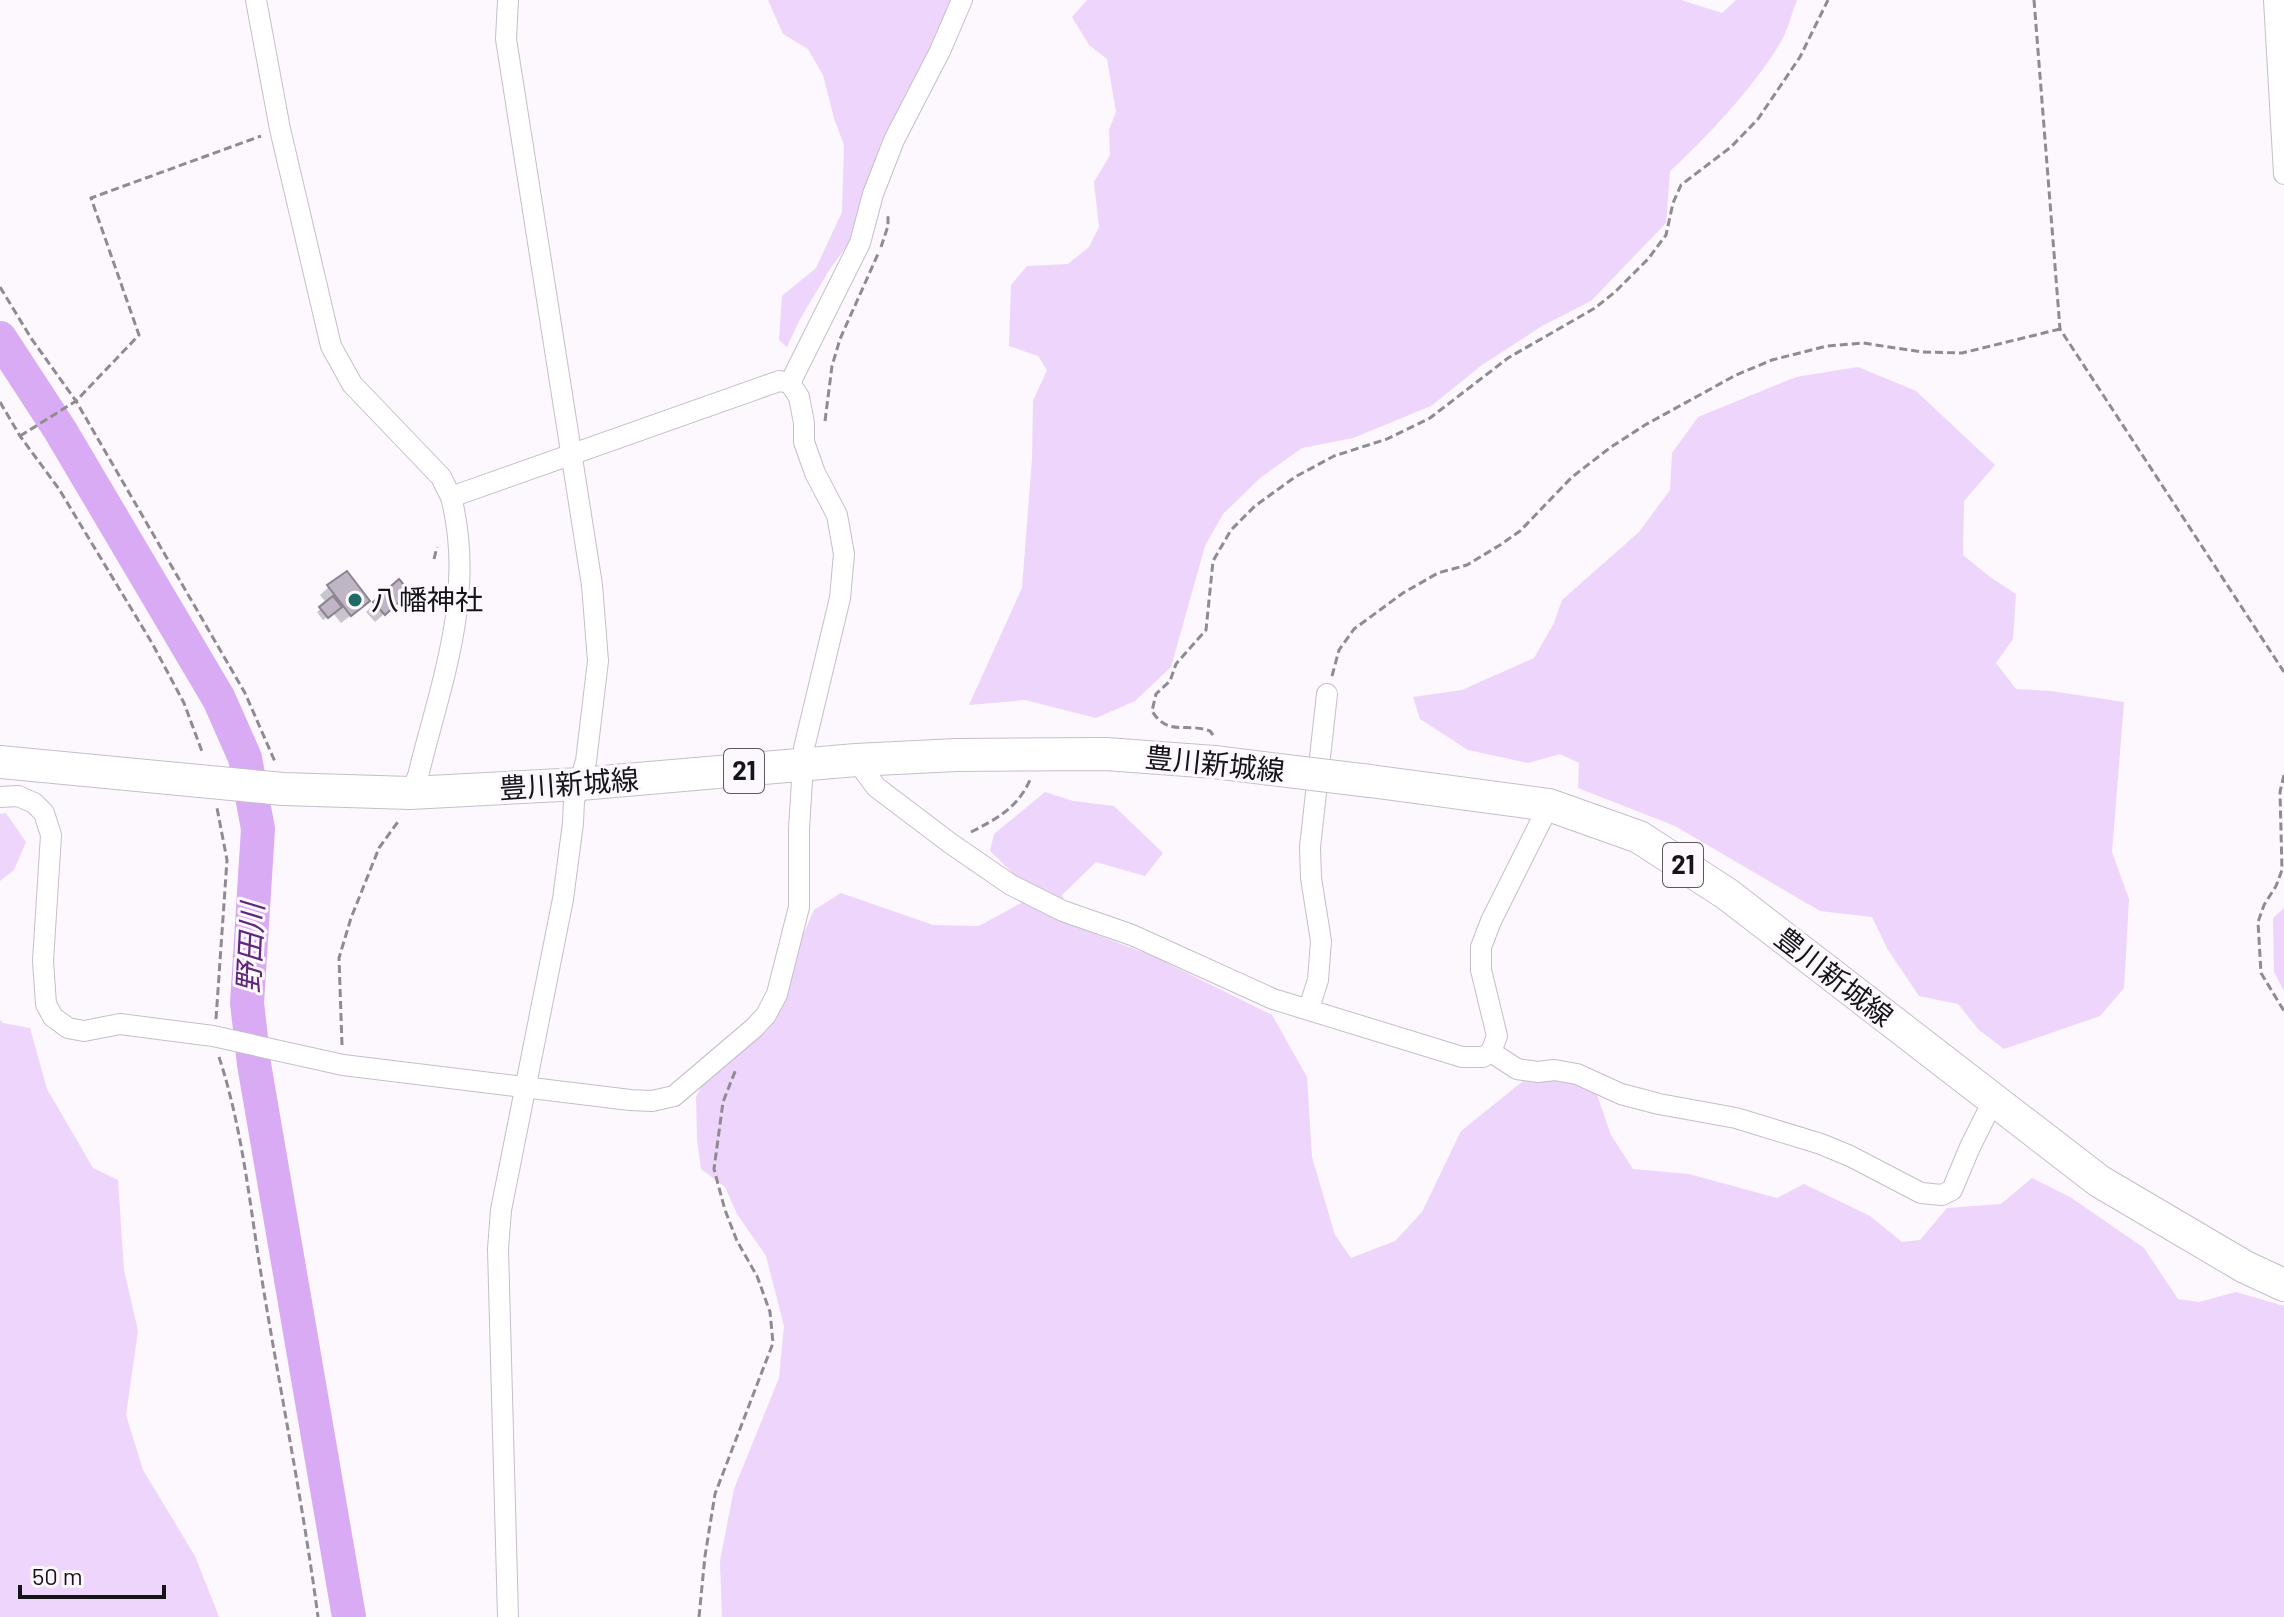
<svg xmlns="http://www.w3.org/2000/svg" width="2284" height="1617" font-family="Barlow,'Noto Sans JP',sans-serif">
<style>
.green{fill:#edd5fb}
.shadow{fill:#0003}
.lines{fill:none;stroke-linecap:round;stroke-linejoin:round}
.river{stroke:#daabf5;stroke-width:34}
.building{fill:#bfb5c4;stroke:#8c8392;stroke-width:2}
.street-casing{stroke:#c7bdcc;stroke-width:22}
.primary-casing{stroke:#c7bdcc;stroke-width:34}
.path{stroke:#8f8b91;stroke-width:3;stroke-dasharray:8 4;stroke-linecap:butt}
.street{stroke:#fff;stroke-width:20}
.primary{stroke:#fff;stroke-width:32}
.primary-bridge-casing{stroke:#c7bdcc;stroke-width:34;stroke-linecap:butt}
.primary-bridge{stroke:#fff;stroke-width:32}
.poi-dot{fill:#1e6a68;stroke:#fcf8fe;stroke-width:3}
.labels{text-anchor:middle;stroke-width:6;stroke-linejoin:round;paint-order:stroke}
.shield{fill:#fcf8fe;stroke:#5c585e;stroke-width:2}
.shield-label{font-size:26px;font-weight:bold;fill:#171419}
.poi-label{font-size:28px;fill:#171419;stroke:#fcf8fe;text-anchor:start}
.street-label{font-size:28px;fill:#171419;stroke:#fcf8fe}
.water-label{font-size:30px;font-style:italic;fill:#60277c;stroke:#fcf8fe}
</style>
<rect width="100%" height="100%" fill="#fcf8fe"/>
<!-- green -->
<g class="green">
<path d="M768 0H954L881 142 855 235 830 269 800 319 787 347 779 340 782 296 816 268 842 212 844 145 834 118 823 75 808 49 783 34Z"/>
<path d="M1087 0H1681L1722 13 1736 0H1797C1792 12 1789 25 1784 36 1763 77 1705 140 1670 171L1666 223 1591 301 1542 326 1482 365 1431 406 1353 438 1302 448 1260 478 1223 514 1205 546 1171 667 1135 701 1096 718 1025 700 969 705 1022 588 1032 459 1033 401 1047 370 1038 356 1009 346 1011 285 1027 266 1068 264 1089 247 1099 227 1094 182 1110 155 1109 130 1116 112 1107 59 1089 45 1072 17Z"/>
<path d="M1858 367 1916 391 1995 465 1964 501 1963 555 1990 577 2016 594 2013 639 1996 663 2016 689 2051 691 2124 702 2112 852 2129 899 2124 988 2100 1016 2004 1049 1979 1030 1958 1004 1919 996 1888 950 1872 917 1820 911 1675 826 1578 788 1579 763 1560 754 1528 763 1468 750 1420 719 1413 697 1462 690 1534 658 1554 623 1562 600 1639 532 1670 490 1672 453 1698 417 1796 377Z"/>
<path d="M1045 792 1073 801 1114 806 1163 853 1145 876 1096 862 1062 895 1077 927 1155 957 1272 1015 1307 1077 1312 1157 1335 1235 1351 1258 1395 1241 1422 1212 1461 1131 1527 1078 1566 1075 1595 1089 1611 1135 1633 1169 1689 1174 1777 1198 1804 1184 1870 1216 1902 1242 1920 1240 1947 1208 2001 1204 2032 1178 2070 1197 2144 1248 2178 1299 2199 1302 2236 1292 2284 1306V1617H722L720 1561 734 1489 779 1378 784 1326 766 1256 737 1214 725 1187 701 1169 697 1139 696 1097 706 1077 767 1031 780 1008 798 946 814 910 841 893 933 925 979 926 1023 902 1019 879 990 851 994 834Z"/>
<path d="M6 813 26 842 14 870 0 881V814Z"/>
<path d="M2284 908V991L2274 972 2273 918Z"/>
<path d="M0 1020 3 1023 30 1028 47 1089 93 1168 118 1180 124 1270 138 1331 126 1415 143 1470 195 1556 219 1617H0Z"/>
</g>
<!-- shadow -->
<g class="shadow">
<path d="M329 587 359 609 341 623 333 613 323 620 317 612 327 604 320 595Z"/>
<path d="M399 601 375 622 366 612 375 603Z"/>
</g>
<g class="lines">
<!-- river -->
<path class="river" d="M0 338 60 430 219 699 245 758 258 829 247 1003 254 1064 349 1617"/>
</g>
<!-- building -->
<g class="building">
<path d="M347 571 370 601 351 616 327 585Z"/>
<path d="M399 579 410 592 385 615 373 602Z"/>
<path d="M333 596 342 607 328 618 319 607Z"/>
</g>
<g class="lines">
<!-- street casing -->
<g class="street-casing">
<g id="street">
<path d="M256 0 280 129 331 346 352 384 441 477 451 497 779 381 790 383 860 243 873 194 894 140 940 51 962 0"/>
<path d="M2274 0 2284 174"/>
<path d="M856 760 876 787 950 843 1011 885 1063 911 1132 935 1273 999 1462 1057H1483L1491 1052 1497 1036 1481 970V947L1491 921 1549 805"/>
<path d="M410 793 418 776C441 682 476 594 451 497"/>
<path d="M0 797 18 796 34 803 44 813 51 835 43 961 46 1004 53 1017 68 1028 84 1031 120 1024 213 1036 343 1065 630 1100 652 1101 674 1096 754 1028 766 1015 777 994 799 907V829L804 748 840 598 844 554 837 515 815 473 804 442V423L799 397 790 383"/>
<path d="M1309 1008 1318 980 1321 941 1311 878 1310 847 1327 694"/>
<path d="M1491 1052 1517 1069 1538 1072 1554 1070 1577 1074 1621 1094 1659 1104 1736 1118 1821 1144 1850 1156 1921 1193 1942 1195 1952 1190 1970 1147 1993 1101"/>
<path d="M508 1617 498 1249 501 1210 563 899 573 823 574 801 586 761 598 661 592 585 506 39 508 0"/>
</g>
</g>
<!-- primary casing -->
<g class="primary-casing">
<g id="primary">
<path d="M0 762 283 789 410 793 580 784 856 760 956 755 1106 754 1214 762"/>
<path d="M1370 781 1549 805 1639 837 1727 894 2099 1181 2245 1267 2284 1285"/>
</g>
</g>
<!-- path -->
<g class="path">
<path d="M2034 0 2060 329 2284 672"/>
<path d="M881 247 888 226V216"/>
<path d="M0 287 31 338 76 401 245 693 276 764"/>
<path d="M0 402 20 436 59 489 152 643 184 703 203 754"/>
<path d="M825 421 832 366 840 339 878 254"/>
<path d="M20 436 76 401 139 335 91 198 261 136"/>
<path d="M434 559 437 547"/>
<path d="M1332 676 1339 650 1354 629 1403 593 1438 573 1467 565 1500 545 1520 531 1572 477 1611 447 1645 425 1736 375 1772 360 1827 346 1863 343 1922 352 1962 353 2060 329"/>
<path d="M1213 735 1210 731C1186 722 1168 737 1152 711L1156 694 1170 681 1176 664 1206 630 1213 561 1231 530 1255 506 1295 477 1334 456 1387 439 1430 418 1508 358 1595 308 1615 292 1648 259 1666 235 1673 203 1681 185 1731 147 1758 119 1800 57 1828 0"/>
<path d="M2284 775 2280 792 2282 870 2276 886 2264 905 2258 922 2261 973 2284 1011"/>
<path d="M971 832C997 819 1018 807 1030 780"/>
<path d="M216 1019 227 860 217 808"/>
<path d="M342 1045 339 958 351 918 379 848 400 819"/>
<path d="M219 1057C240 1121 248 1188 258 1255 277 1376 302 1496 318 1617"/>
<path d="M699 1617 705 1556 715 1494 773 1343 770 1312 757 1276 737 1241 725 1210 714 1169 723 1102 736 1069"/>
</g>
<!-- street -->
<use href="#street" class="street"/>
<!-- primary -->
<use href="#primary" class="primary"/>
<!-- primary-bridge casing -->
<g class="primary-bridge-casing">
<path id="primary-bridge" d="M1214 762 1370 781"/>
</g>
<!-- primary-bridge -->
<use href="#primary-bridge" class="primary-bridge"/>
</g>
<!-- markers -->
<circle class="poi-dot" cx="355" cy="600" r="8"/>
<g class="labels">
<!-- shield labels -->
<g class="shield">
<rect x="724" y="749" width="40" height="44" rx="6"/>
<rect x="1663" y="843" width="40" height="44" rx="6"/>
</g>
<g class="shield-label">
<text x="744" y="780">21</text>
<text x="1683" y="874">21</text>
</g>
<!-- poi labels -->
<g class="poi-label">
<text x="371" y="610">八幡神社</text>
</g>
<!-- street labels -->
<g class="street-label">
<text transform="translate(1215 764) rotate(6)" y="10">豊川新城線</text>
<text transform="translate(569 784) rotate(-4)" y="10">豊川新城線</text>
<text transform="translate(1834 977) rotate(38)" y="10">豊川新城線</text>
</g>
<!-- water labels -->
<g class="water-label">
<text transform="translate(251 948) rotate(-87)" y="10">野田川</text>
</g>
</g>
<!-- scale -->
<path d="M20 1585v12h144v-12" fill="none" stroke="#171419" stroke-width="4"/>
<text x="32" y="1585" font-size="24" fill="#171419" stroke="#fcf8fe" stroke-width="6" paint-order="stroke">50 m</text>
</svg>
